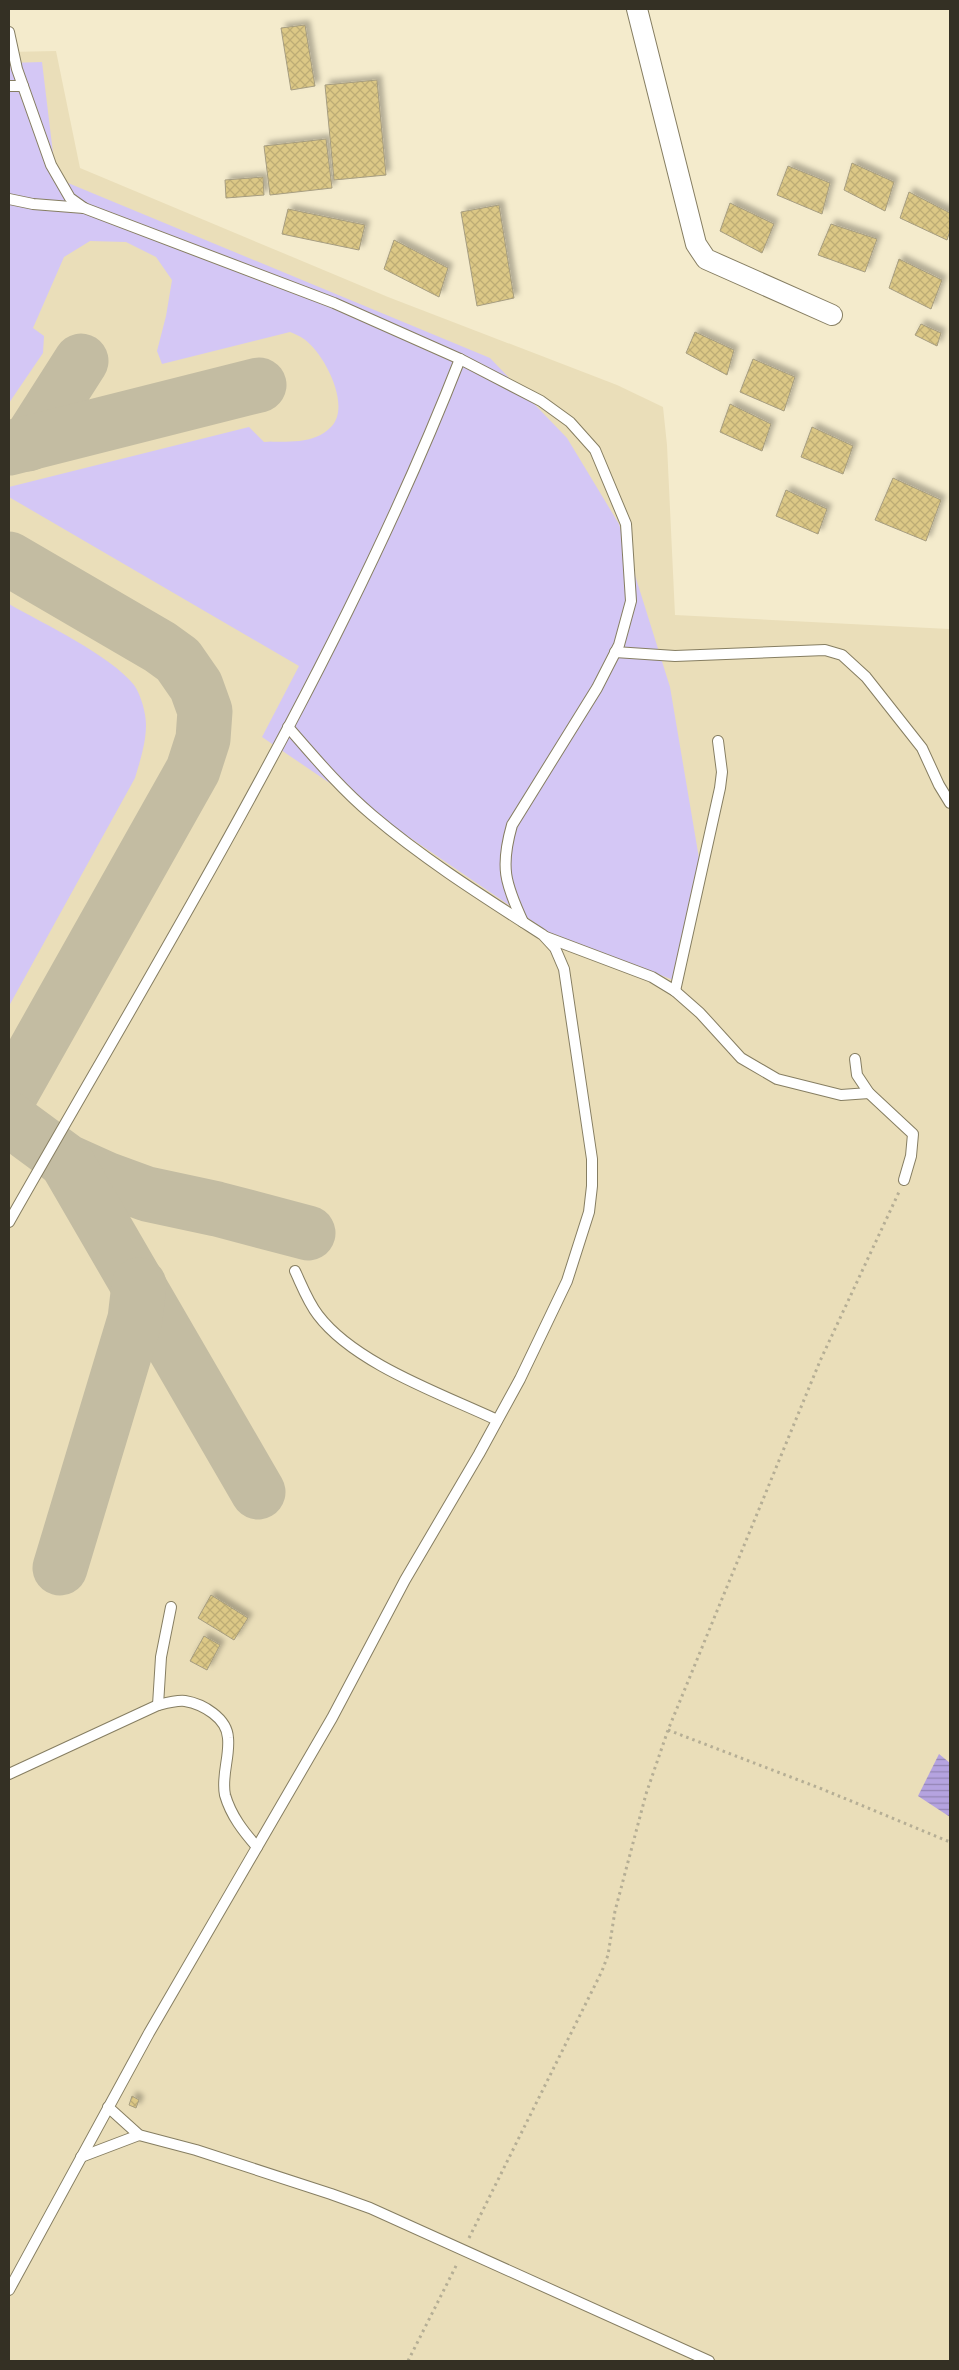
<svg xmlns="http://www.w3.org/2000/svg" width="959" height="2370" font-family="'Titillium Web',sans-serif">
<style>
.built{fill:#eadeb9}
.grass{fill:#d4c7f5}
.water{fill:url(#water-rules)}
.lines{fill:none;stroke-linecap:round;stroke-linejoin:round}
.taxiway{stroke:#c3bca2;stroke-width:55}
.building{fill:url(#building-cross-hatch);stroke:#a69d80;filter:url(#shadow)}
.lane-casing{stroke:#867e62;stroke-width:12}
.street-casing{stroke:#867e62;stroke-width:22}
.path{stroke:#b5ae95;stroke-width:3;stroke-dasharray:2.5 4;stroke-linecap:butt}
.lane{stroke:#fff;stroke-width:10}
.street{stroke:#fff;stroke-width:20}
</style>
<defs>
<pattern id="water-rules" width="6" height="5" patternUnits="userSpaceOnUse" patternTransform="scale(1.25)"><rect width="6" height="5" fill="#b5a3e0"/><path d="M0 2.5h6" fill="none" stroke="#9485b5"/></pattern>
<pattern id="building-cross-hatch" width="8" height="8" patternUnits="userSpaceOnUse" patternTransform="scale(1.25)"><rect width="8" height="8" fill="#dcc886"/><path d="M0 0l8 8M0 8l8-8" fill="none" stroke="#bdac74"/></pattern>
<filter id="shadow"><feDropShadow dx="4.5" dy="-4.5" stdDeviation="2.5" flood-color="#0004"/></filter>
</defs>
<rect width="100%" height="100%" fill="#f4ebcc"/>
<!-- built -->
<path class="built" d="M56 51 80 168 388 297 617 385 663 407 667 445 675 615 949 629 950 632V2361H9V52Z"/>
<!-- grass -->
<g class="grass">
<path d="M42 62 56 178 490 358 567 438 619 524 670 687 701 870 676 981 550 933 262 737 299 666 9 497V487L249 427 264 442C286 441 314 445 331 427 352 406 324 353 304 339 300 336 295 334 290 332L162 364 157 351 166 316 172 280 156 257 126 242 90 241 64 257 33 328 44 336 43 353 9 403V63Z"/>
<path d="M9 604C44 624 110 655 134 685 141 695 146 713 146 725 146 743 140 761 135 778L9 1006Z"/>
</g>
<!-- water -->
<path class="water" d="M939 1754 950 1763V1817L918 1796Z"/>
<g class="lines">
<!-- taxiway -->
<g class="taxiway">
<path d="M28 444 81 361"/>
<path d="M9 448 259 385"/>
<path d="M9 559 160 647 178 660 196 686 205 711 203 739 193 770 9 1097"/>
<path d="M9 1119 66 1161 106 1179 147 1194 217 1209 308 1233"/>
<path d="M66 1161 258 1492"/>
<path d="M60 1568 135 1319 139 1285"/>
</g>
</g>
<!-- building -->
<g class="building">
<path d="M305 25 315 86 291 90 281 28Z"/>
<path d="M377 80 386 175 334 180 325 85Z"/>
<path d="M326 139 332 188 270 195 264 146Z"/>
<path d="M852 163 894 182 885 211 844 190Z"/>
<path d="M788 166 830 183 822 214 777 195Z"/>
<path d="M263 177 264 195 226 198 225 180Z"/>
<path d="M909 192 950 213V231L947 240 900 218Z"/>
<path d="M730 203 774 224 762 253 720 231Z"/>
<path d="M499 205 514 298 477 306 461 212Z"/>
<path d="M288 209 365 225 359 250 282 234Z"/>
<path d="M831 224 877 239 865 272 818 255Z"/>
<path d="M394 240 448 268 439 297 384 269Z"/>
<path d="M899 259 942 280 931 309 889 288Z"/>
<path d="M921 324 941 333 937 346 915 335Z"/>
<path d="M695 332 734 350 727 375 686 353Z"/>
<path d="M753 359 795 377 784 411 740 392Z"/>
<path d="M730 404 771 424 762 451 720 432Z"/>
<path d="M812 427 853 446 843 474 801 457Z"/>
<path d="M893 478 941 500 926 541 875 520Z"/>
<path d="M786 490 827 509 818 534 776 516Z"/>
<path d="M211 1595 248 1618 234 1640 198 1618Z"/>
<path d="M204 1636 220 1645 207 1670 190 1661Z"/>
<path d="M132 2096 139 2100 136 2108 129 2105Z"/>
</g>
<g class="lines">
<!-- lane casing -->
<g class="lane-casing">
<g id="lane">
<path d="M9 32 17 69 51 165 70 198 84 208 334 303 460 359 541 401 570 422 595 450 626 524 631 601 619 645 597 688 512 825C500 867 505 883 523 922"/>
<path d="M9 86H23"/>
<path d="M9 199 33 204 84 208"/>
<path d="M615 652 675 656 825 650 842 655 866 677 922 748 939 785 950 803"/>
<path d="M546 937 652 977 675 991 700 1013 741 1058 777 1079 841 1095 869 1093"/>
<path d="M675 991 720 788 722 772 718 741"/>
<path d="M855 1059 857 1075 869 1093 913 1134 911 1156 904 1180"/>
<path d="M9 1222C168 942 343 659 460 359"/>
<path d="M295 1271C302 1286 308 1302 318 1315 355 1364 442 1394 497 1420"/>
<path d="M158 1705 161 1657 171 1607"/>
<path d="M9 1774 158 1705C166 1703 177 1700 185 1701 203 1704 227 1718 228 1738 230 1757 221 1776 225 1795 231 1816 244 1832 257 1847"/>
<path d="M108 2107 139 2135 196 2150 331 2194 370 2208 709 2361"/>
<path d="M81 2157 139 2135"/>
<path d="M9 2290 149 2033 332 1718 405 1580 479 1454 520 1379 567 1281 589 1212 592 1186V1159L564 969 555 948 543 935C484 897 425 860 372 815 341 789 315 758 288 727"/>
</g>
</g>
<!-- street casing -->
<g class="street-casing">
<path id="street" d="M637 9 696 244 706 259 832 315"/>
</g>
<!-- path -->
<g class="path">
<path d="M668 1730 822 1789 950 1842"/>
<path d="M469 2238 602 1971 608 1955 615 1911 646 1794 668 1730 820 1361 899 1192"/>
<path d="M408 2361 457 2264"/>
</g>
<!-- lane -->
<use href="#lane" class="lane"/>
<!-- street -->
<use href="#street" class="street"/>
</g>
<!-- border -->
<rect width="959" height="2370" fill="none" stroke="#343024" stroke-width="20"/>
</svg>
